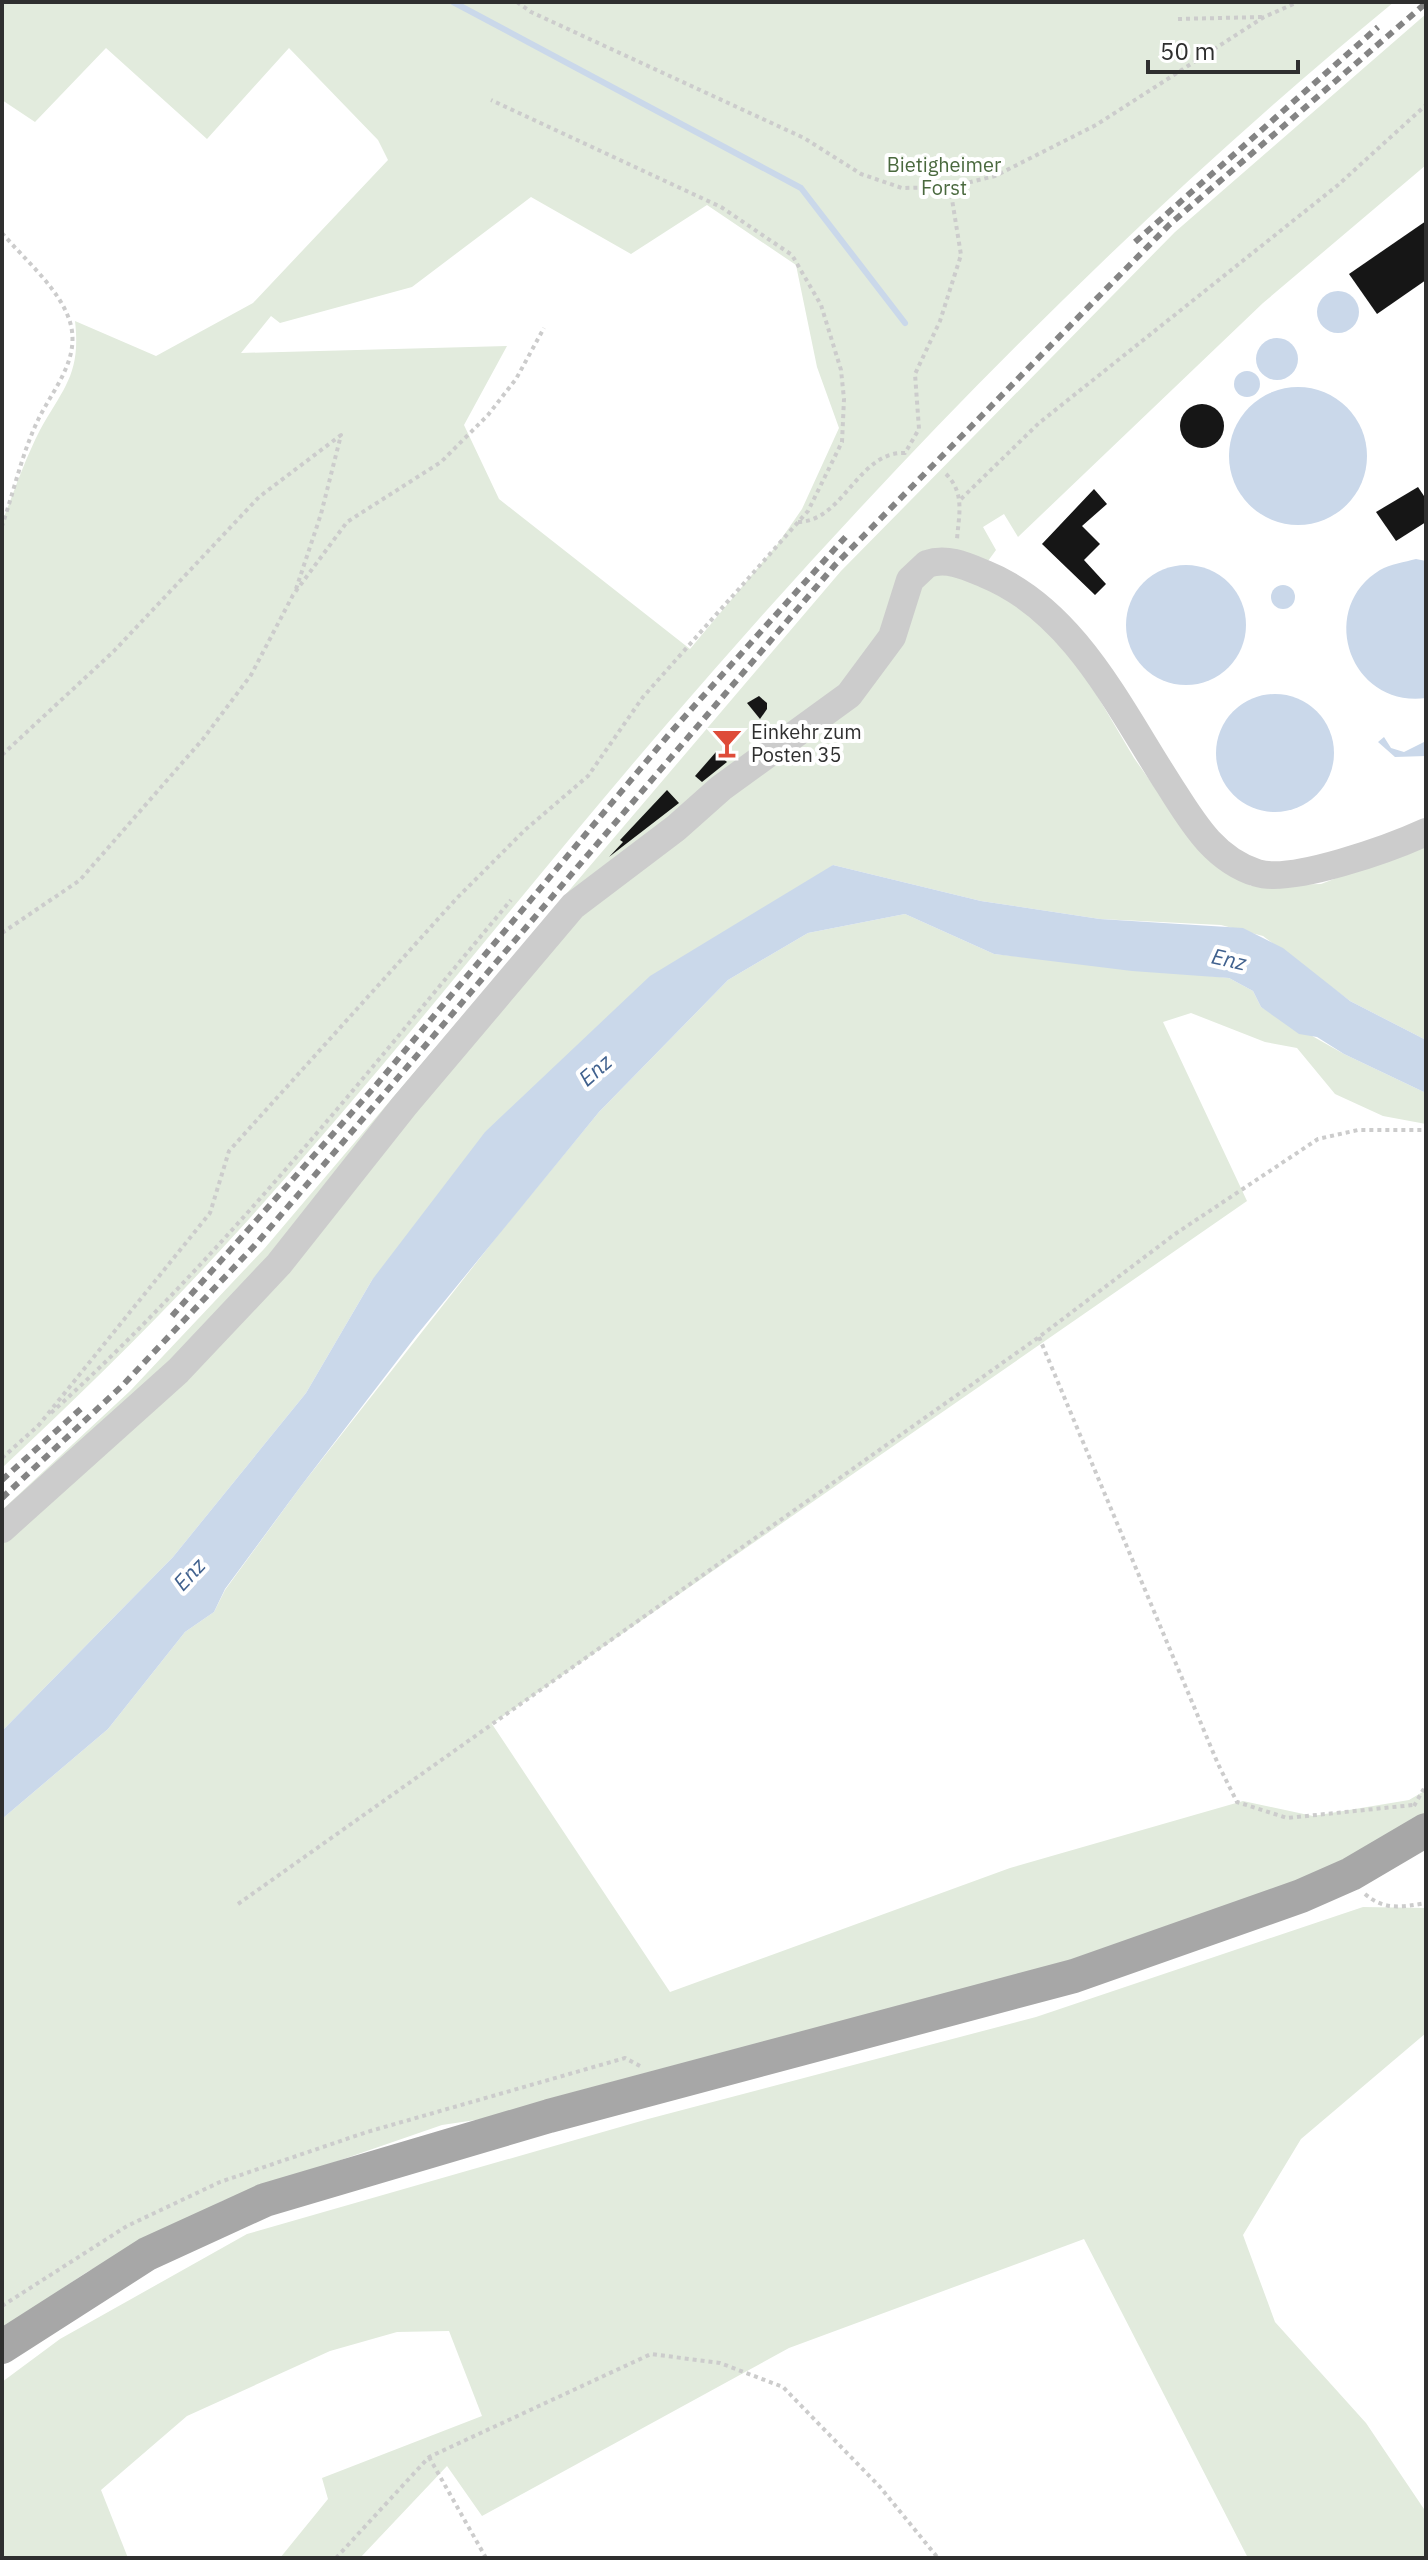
<svg xmlns="http://www.w3.org/2000/svg" width="1428" height="2560" font-family="'IBM Plex Sans',sans-serif">
<style>
.green{fill:#e2ebdd;fill-rule:evenodd}
.water{fill:#cad8ea}
.lines{fill:none;stroke-linecap:round;stroke-linejoin:round}
.stream{stroke:#cad8ea;stroke-width:6}
.building{fill:#161616}
.path{stroke:#ccc;stroke-width:4;stroke-dasharray:4 4;stroke-linecap:butt}
.minor{stroke:#ccc;stroke-width:28}
.major{stroke:#a7a7a7;stroke-width:34}
.rail{stroke:#848484;stroke-width:6;stroke-dasharray:8 6;stroke-linecap:butt}
.labels{text-anchor:middle;stroke-width:8;stroke-linejoin:round;paint-order:stroke}
.park-label{font-size:20px;fill:#4a693e;stroke:#fff}
.poi-label{font-size:20px;fill:#2f2f2f;stroke:#fff;text-anchor:start}
.water-label{font-size:22px;font-style:italic;fill:#40618e;stroke:#fff}
</style>
<rect width="100%" height="100%" fill="#fff"/>
<!-- green -->
<g class="green">
<path d="M2 2H1394C1130 219 889 466 666 725 522 892 387 1067 239 1230 164 1313 84 1391 2 1468V522C14 492 25 459 40 430 64 387 81 374 75 321L156 356 253 303 388 160 378 140 289 48 207 139 106 48 35 122 2 100ZM531 197 631 254 707 205 796 265 817 367 839 428 802 509 777 545 690 649 499 499 464 425 507 346 241 353 271 316 280 323 412 287Z"/>
<path d="M1426 14V165L1263 303 1018 537 1004 514 983 527 996 550 975 579 1015 599 1072 653 1134 758 1198 849 1251 886 1321 884 1426 844V1040L1350 1001 1263 936 1221 925 1100 919 981 901 833 865 372 1280 306 1393 173 1557 2 1731V1510L130 1391 264 1249 841 571 1175 232Z"/>
<path d="M905 914 994 954 1229 978 1253 991 1261 1007 1344 1054 1426 1093V1124L1383 1116 1335 1094 1297 1048 1265 1042 1191 1013 1163 1022 1247 1201 492 1724 670 1992 1010 1868 1243 1801 1313 1816 1409 1800 1426 1790V1819L1269 1896 1063 1970 489 2118 442 2125 222 2201 87 2272 2 2329V1819L108 1729 185 1632 214 1612 225 1590 301 1486 502 1230 599 1112 728 980 808 933Z"/>
<path d="M1363 1907 1426 1908V2033L1301 2139 1243 2235 1275 2322 1366 2423 1426 2512V2558H1248L1084 2239 789 2348 482 2516 447 2466 360 2558H280L328 2499 322 2478 482 2416 449 2331 397 2332 330 2351 187 2416 101 2490 128 2558H2V2382L60 2339 247 2234 648 2119 1036 2017Z"/>
</g>
<!-- water -->
<g class="water">
<circle cx="1338" cy="312" r="21"/>
<circle cx="1277" cy="359" r="21"/>
<circle cx="1247" cy="384" r="13"/>
<circle cx="1298" cy="456" r="69"/>
<path d="M1416 559 1426 561V698C1350 708 1316 609 1380 570 1390 564 1405 562 1416 559Z"/>
<circle cx="1186" cy="625" r="60"/>
<circle cx="1283" cy="597" r="12"/>
<circle cx="1275" cy="753" r="59"/>
<path d="M1384 737 1391 748 1404 752 1426 741V756L1395 757 1378 742Z"/>
<path d="M833 865 981 901 1100 919 1243 928 1283 948 1350 1001 1426 1040V1093L1344 1054 1317 1037 1299 1034 1261 1007 1253 991 1229 978 1132 971 994 954 905 914 808 933 728 980 599 1112 416 1336 301 1486 225 1589 214 1612 185 1632 108 1729 2 1819V1731L173 1557 306 1393 372 1280 485 1132 650 976Z"/>
</g>
<g class="lines">
<!-- stream -->
<path class="stream" d="M453 2 801 188 905 323"/>
</g>
<!-- building -->
<g class="building">
<path d="M1426 221V280L1377 314 1349 274Z"/>
<circle cx="1202" cy="426" r="22"/>
<path d="M1418 487 1426 499V522L1396 541 1376 512Z"/>
<path d="M1094 489 1107 504 1082 526 1100 544 1084 560 1106 584 1095 595 1042 544Z"/>
<path d="M759 696 767 703V709L760 719 747 703Z"/>
<path d="M716 752 727 762 702 782 695 776Z"/>
<path d="M667 790 679 803 609 857 623 842 620 840Z"/>
</g>
<g class="lines">
<!-- path -->
<g class="path">
<path d="M517 2 531 12 804 138 861 174 902 188 950 187 995 176 1096 125 1264 17 1298 2"/>
<path d="M1178 19 1263 17"/>
<path d="M2 233C24 259 60 289 70 322 81 359 53 389 38 420 22 453 14 491 2 526"/>
<path d="M946 474C965 493 959 514 957 539"/>
<path d="M961 499 1039 423 1338 185 1426 105"/>
<path d="M798 522C844 521 858 451 905 453L919 429 915 374 940 321 961 255 950 187"/>
<path d="M2 755 114 651 259 497 341 435 321 514 296 589"/>
<path d="M2 933 80 880 203 739 251 675 293 595 347 522 441 462 488 415 516 379 544 328"/>
<path d="M1039 1337 1218 1764 1237 1802 1287 1818 1413 1805"/>
<path d="M51 1413C221 1259 364 1076 511 900"/>
<path d="M38 1426 210 1213 229 1151 456 899 525 830 588 776 643 697 808 511 842 442 844 399 841 370 821 305 792 255 721 207 491 100"/>
<path d="M2 1458 39 1425"/>
<path d="M1414 1806 1426 1785"/>
<path d="M1365 1894C1385 1911 1402 1907 1426 1903"/>
<path d="M238 1904 1039 1337 1175 1234 1318 1139 1358 1130H1426"/>
<path d="M2 2306 127 2226 220 2182 367 2132 625 2058 640 2066"/>
<path d="M429 2457 486 2558"/>
<path d="M336 2558 429 2457 651 2354 720 2363 783 2387 880 2487 938 2558"/>
</g>
<!-- minor -->
<path class="minor" d="M2 1529 178 1371 279 1264 404 1106 573 906 676 828 721 788 849 695 892 637 910 580 927 564C947 557 966 566 985 574 1074 610 1119 708 1169 785 1192 821 1213 859 1257 873 1292 884 1391 848 1426 832"/>
<!-- major -->
<path class="major" d="M2 2347 147 2254 265 2200 549 2116 1074 1976 1301 1896 1351 1874 1426 1830"/>
<!-- rail -->
<g class="rail">
<path d="M1135 242 1378 27"/>
<path d="M172 1316 377 1084 671 732 849 533"/>
<path d="M2 1480 85 1405"/>
<path d="M2 1498 123 1385 257 1243 835 565 1169 225 1426 3"/>
</g>
</g>
<!-- icons -->
<defs>
<g id="bar-bare" transform="scale(2.4)"><path d="M-6-5H6L.8 .8V4.5H3.5V6h-7V4.5H-.8V.8Z" fill="#de4c39" stroke="#fff" stroke-width="2.5" paint-order="stroke"/></g>
</defs>
<g fill-rule="evenodd">
<use href="#bar-bare" x="727" y="743"/>
</g>
<g class="labels">
<!-- park labels -->
<g class="park-label">
<text x="944" y="172">Bietigheimer<tspan x="944" dy="23">Forst</tspan></text>
</g>
<!-- poi labels -->
<g class="poi-label">
<text x="751" y="739">Einkehr zum<tspan x="751" dy="23">Posten 35</tspan></text>
</g>
<!-- water labels -->
<g class="water-label">
<text transform="translate(1229 959) rotate(13)" y="8">Enz</text>
<text transform="translate(595 1070) rotate(-41)" y="8">Enz</text>
<text transform="translate(189 1574) rotate(-47)" y="8">Enz</text>
</g>
</g>
<!-- border -->
<rect width="1428" height="2560" fill="none" stroke="#2f2f2f" stroke-width="8"/>
<!-- scale -->
<path d="M1148 60v12h150v-12" fill="none" stroke="#2f2f2f" stroke-width="4"/>
<text x="1160" y="60" font-size="24" fill="#2f2f2f" stroke="#ffffff" stroke-width="6" paint-order="stroke">50 m</text>
</svg>
